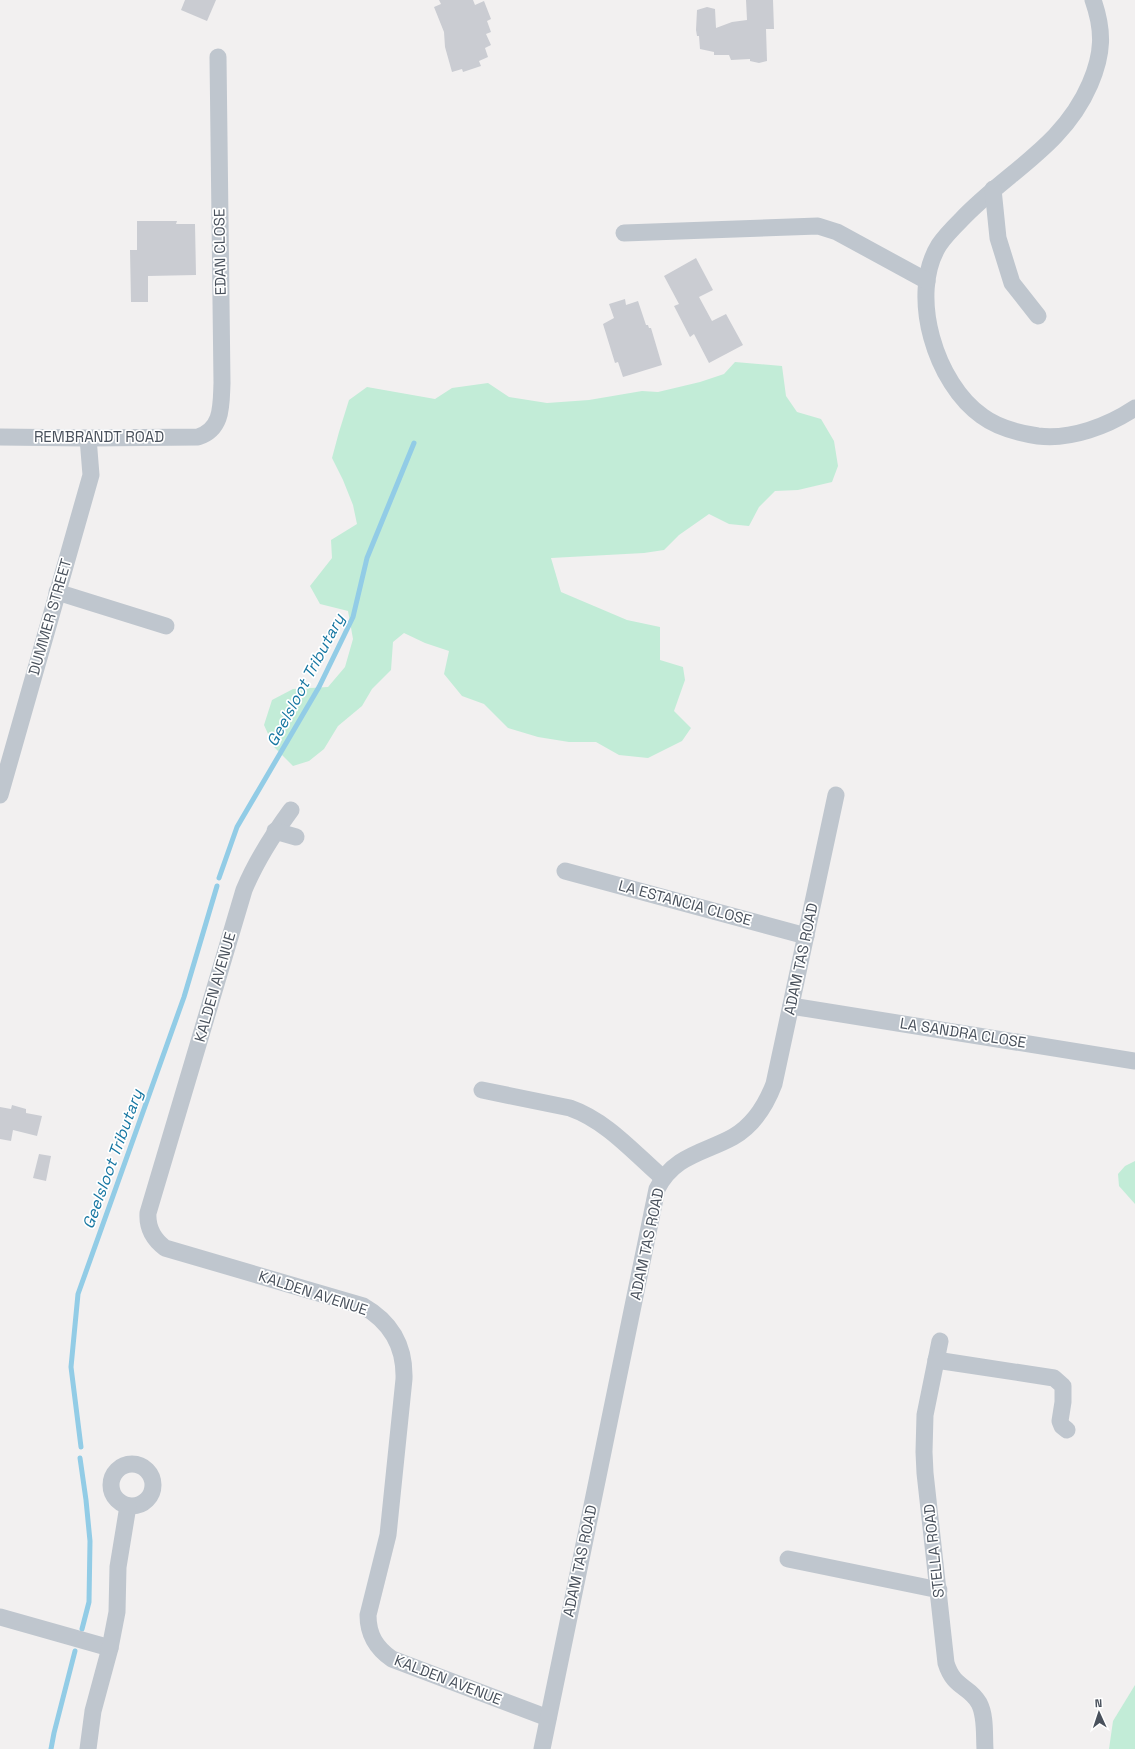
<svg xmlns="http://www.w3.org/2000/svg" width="1135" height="1749" font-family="'Space Grotesk',sans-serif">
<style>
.green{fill:#c2ecd7}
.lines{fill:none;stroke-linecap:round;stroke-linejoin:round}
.stream{stroke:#92cce6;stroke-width:5}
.building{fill:#caccd2}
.minor{stroke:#bfc6ce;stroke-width:17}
.labels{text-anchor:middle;stroke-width:3.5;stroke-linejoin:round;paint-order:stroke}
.street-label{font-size:15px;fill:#49515c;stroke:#fff}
.water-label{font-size:16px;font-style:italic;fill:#1777a2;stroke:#fff}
</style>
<rect width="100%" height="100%" fill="#f2f0f0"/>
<!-- green -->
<g class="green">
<path d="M735 362 782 366 786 396 797 412 821 419 834 441 838 466 832 482 798 490 775 491 759 507 749 526 729 524 709 514 679 535 664 550 644 553 551 558 561 592 627 620 660 627V660L683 667 685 680 674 711 691 728 682 741 648 758 619 755 596 742H569L538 737 508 728 484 704 462 696 444 674 449 651 425 643 404 633 393 642 391 670 372 689 362 706 338 726 324 749 309 761 293 766 274 747 264 725 272 700 293 689 328 687 345 667 353 639 348 611 320 604 310 586 332 558 331 540 357 524 353 505 343 480 332 458 339 432 349 400 367 387 435 399 452 388 488 383 509 397 547 403 589 400 642 391 658 392 700 382 724 374Z"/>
<path d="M1135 1161V1204L1119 1186 1118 1174 1125 1166Z"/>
<path d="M1135 1685V1749H1109L1113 1721Z"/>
</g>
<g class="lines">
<!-- stream -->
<g class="stream">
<path d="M219 878 237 827 319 687 353 617 367 558 414 443"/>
<path d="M81 1447 71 1367 78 1294 184 997 217 886"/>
<path d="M80 1458 86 1500 90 1541 89 1602 82 1629"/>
<path d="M51 1749 54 1733 75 1651"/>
</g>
</g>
<!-- building -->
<g class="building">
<path d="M185 0H216L207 21 181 10Z"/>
<path d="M439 0H473L475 5 484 1 491 19 487 21 491 32 486 34 491 45 485 48 488 57 479 61 481 66 463 72 462 69 452 72 445 47 444 32 434 7 441 4Z"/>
<path d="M746 0H773L774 29H766L767 61 759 63 750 61V59L731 60 729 55H714V52L700 49 699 36H697L696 30 697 10 707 7 715 9 716 28 732 22 747 20Z"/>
<path d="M137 221H177L176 224H195L196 275 148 276V302H131L130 250H137Z"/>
<path d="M696 258 713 290 699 297 712 321 726 314 743 345 709 363 694 334 690 337 674 306 679 304 664 276Z"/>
<path d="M625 299 626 305 638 301 646 325H648L649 328H651L662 365 623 377 618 362 615 363 603 324 614 318 609 304Z"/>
<path d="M12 1105 26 1109V1113L42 1116 37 1136 13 1130 11 1141 0 1139V1107L11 1109Z"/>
<path d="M39 1154 51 1156 46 1181 33 1178Z"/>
</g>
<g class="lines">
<!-- minor -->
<g class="minor">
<path d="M1093 0C1104 31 1103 54 1090 84 1063 147 1006 172 961 220 953 228 945 236 939 245 908 295 936 384 982 416 998 428 1018 433 1038 436 1071 440 1108 426 1135 408"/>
<path d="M993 189 998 238 1012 283 1038 316"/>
<path d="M624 233 818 226 837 232 927 281"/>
<path d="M0 437 88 438 198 437C223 429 221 405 222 383L218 57"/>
<path d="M57 592 166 626"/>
<path d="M0 795 91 475 88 438"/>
<path d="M291 810C272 836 256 861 244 890L148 1213C147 1228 153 1239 165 1248L363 1306C391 1322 405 1346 404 1379L388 1535 368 1615C368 1635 376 1648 392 1659L548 1718"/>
<path d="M275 831 296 837"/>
<path d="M565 871 806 936"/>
<path d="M791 1006 1135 1061"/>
<path d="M482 1090 570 1108C607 1121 634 1153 663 1178"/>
<path d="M940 1341 925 1415 924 1452 925 1473 946 1663C954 1689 969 1685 979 1703 986 1716 984 1735 985 1749"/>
<path d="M936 1360 1054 1378 1063 1386V1402L1060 1421 1062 1426 1067 1430"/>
<circle cx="132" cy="1485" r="21"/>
<path d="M788 1559 939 1590"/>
<path d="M0 1617 110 1648"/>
<path d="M88 1749 93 1711 110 1648 117 1612 118 1567 128 1506"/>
<path d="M542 1749 657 1189C674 1155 704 1153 733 1137 754 1125 766 1105 774 1084L836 795"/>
</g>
</g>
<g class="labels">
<!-- street labels -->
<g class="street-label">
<text transform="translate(220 252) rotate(-91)" y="5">EDAN CLOSE</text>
<text x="99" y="442">REMBRANDT ROAD</text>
<text transform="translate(50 617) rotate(-74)" y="5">DUMMER STREET</text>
<text transform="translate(685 903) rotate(15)" y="5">LA ESTANCIA CLOSE</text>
<text transform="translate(801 959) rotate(-78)" y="5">ADAM TAS ROAD</text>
<text transform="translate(215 987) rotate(-74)" y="5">KALDEN AVENUE</text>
<text transform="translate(963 1033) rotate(9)" y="5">LA SANDRA CLOSE</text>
<text transform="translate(647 1244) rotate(-78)" y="5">ADAM TAS ROAD</text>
<text transform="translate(313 1293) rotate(18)" y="5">KALDEN AVENUE</text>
<text transform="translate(934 1551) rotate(-96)" y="5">STELLA ROAD</text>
<text transform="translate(580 1561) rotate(-78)" y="5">ADAM TAS ROAD</text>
<text transform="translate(448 1680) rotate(21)" y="5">KALDEN AVENUE</text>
</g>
<!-- water labels -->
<g class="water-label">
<text transform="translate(305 680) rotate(-62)" y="6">Geelsloot Tributary</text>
<text transform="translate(112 1159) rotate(-70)" y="6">Geelsloot Tributary</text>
</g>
</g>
<!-- north arrow -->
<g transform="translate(1099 1713) rotate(357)" stroke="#ffffff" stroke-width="3" paint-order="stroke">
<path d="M0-3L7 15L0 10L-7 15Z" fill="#49515c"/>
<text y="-6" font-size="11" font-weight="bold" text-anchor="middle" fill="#49515c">N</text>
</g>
</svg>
